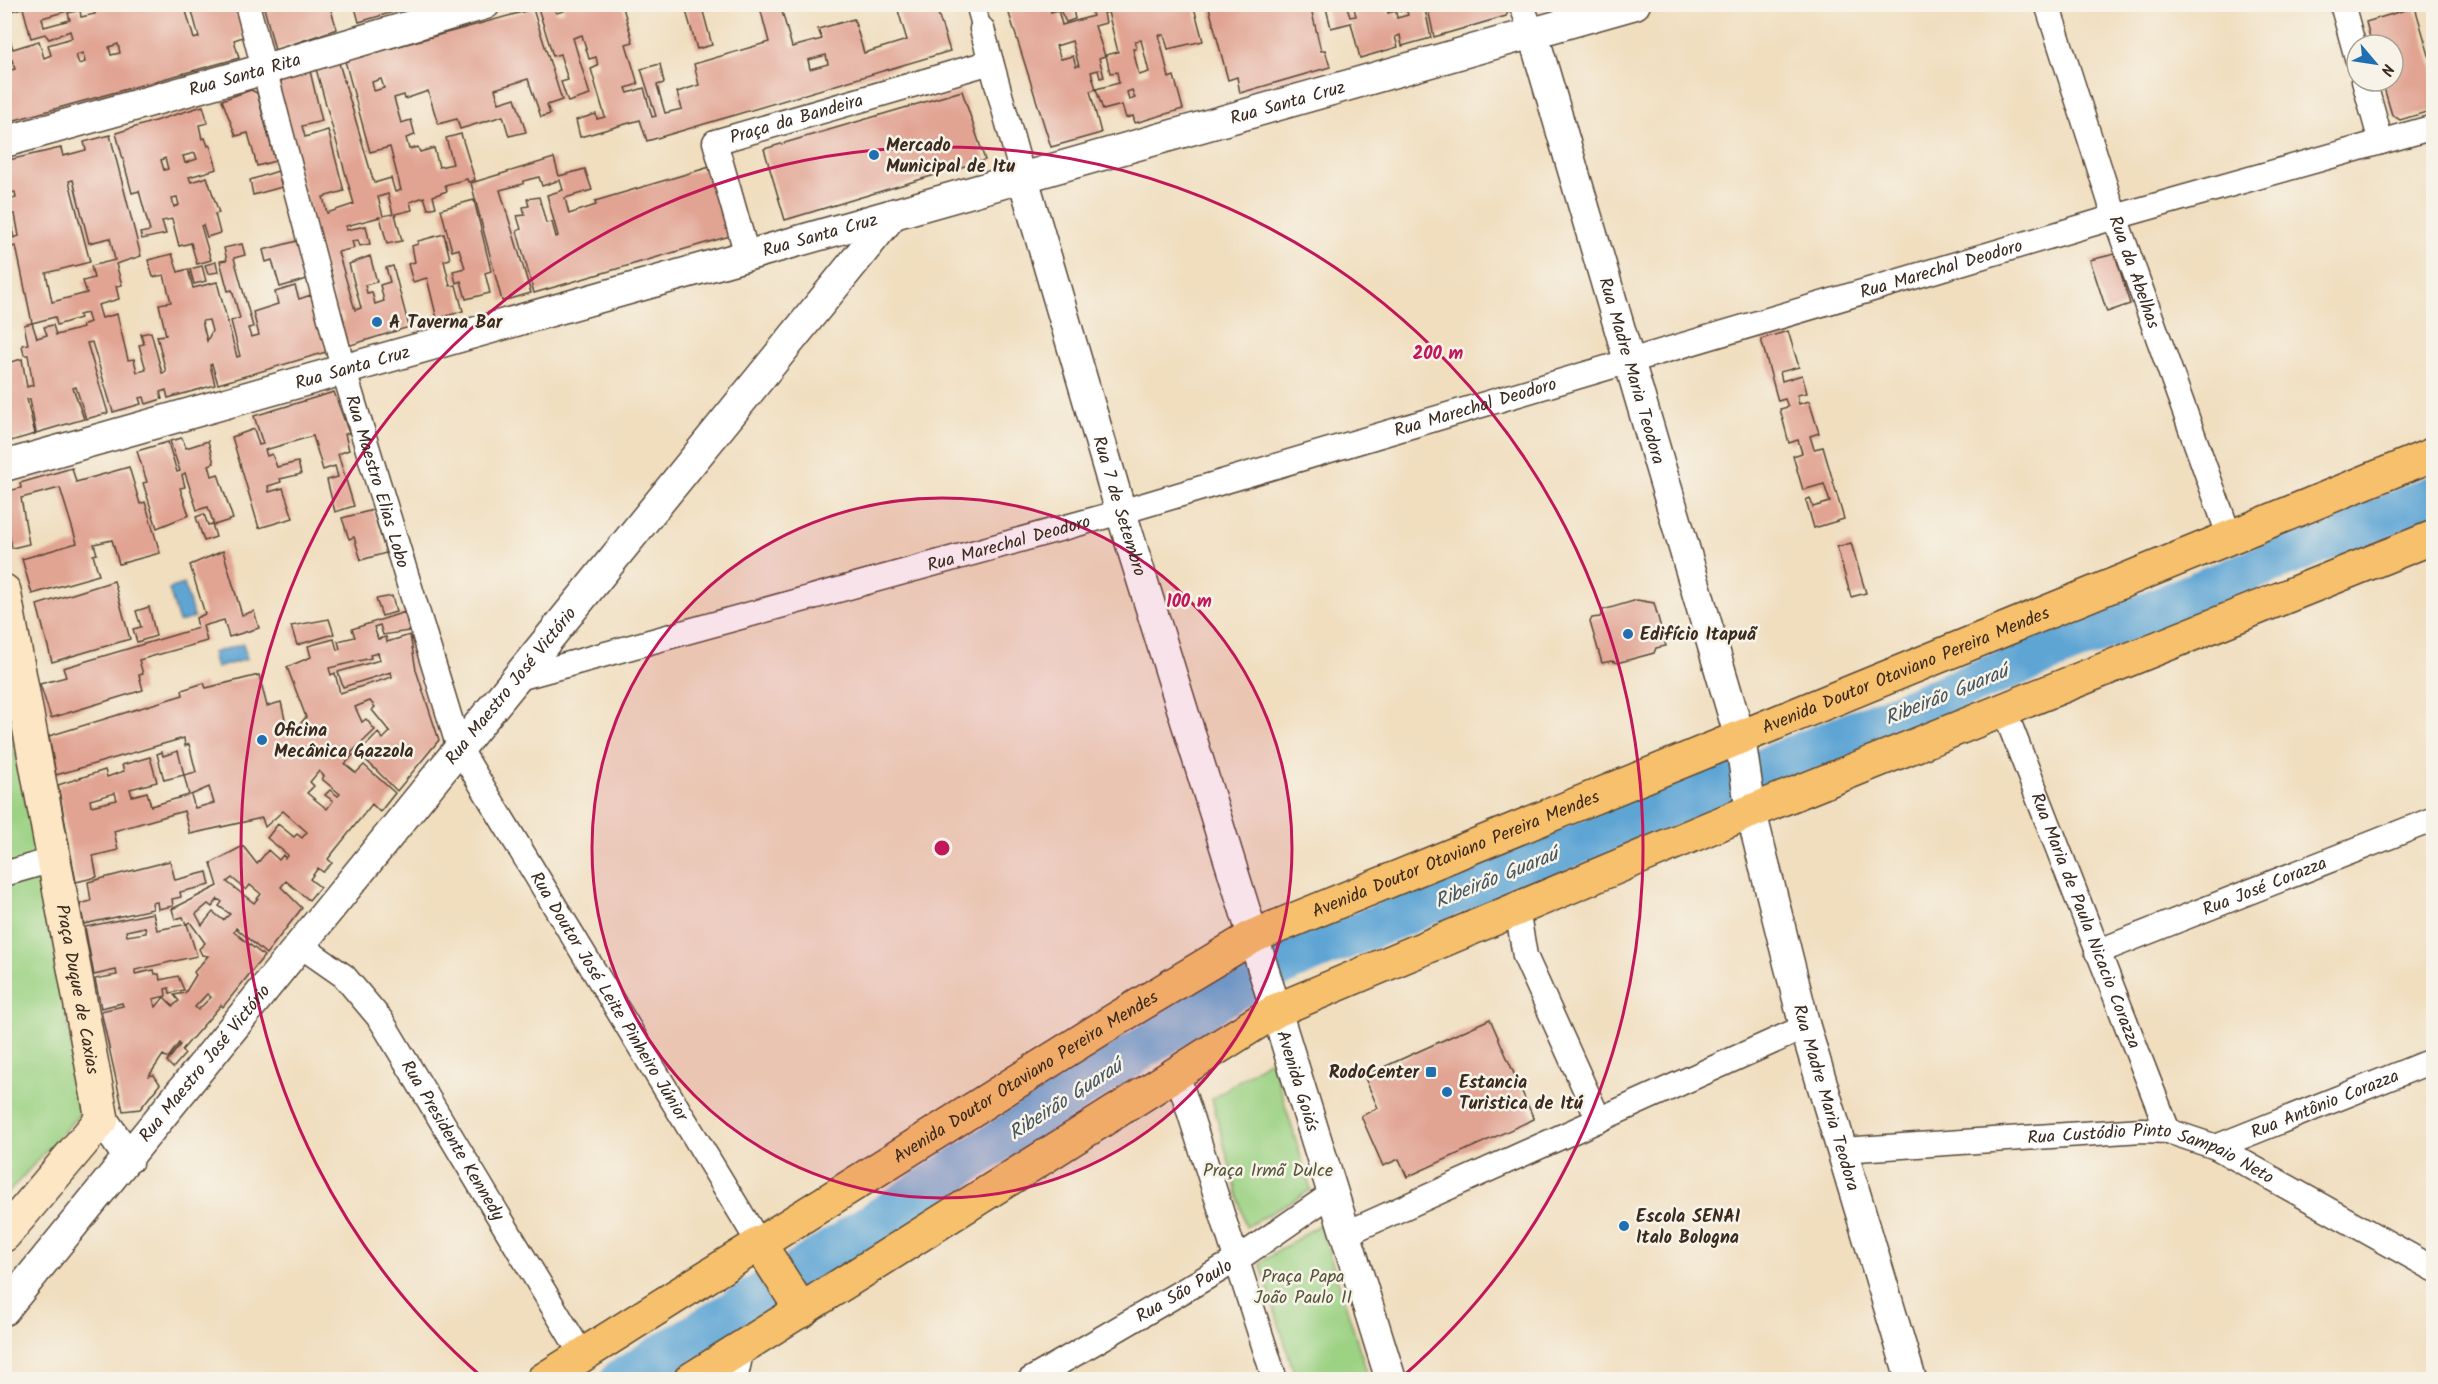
<svg xmlns="http://www.w3.org/2000/svg" width="2438" height="1384" font-family="Kalam,sans-serif">
<style>
.green{fill:#9cd284;stroke:#6c7e51;stroke-width:1.5}
.water{fill:#5ea5d4;stroke:#4c6879;stroke-width:1.5}
.lines{fill:none;stroke-linecap:round;stroke-linejoin:round}
.river{stroke:#5ea5d4;stroke-width:42}
.building{fill:#e1a392;fill-rule:evenodd}
.pedestrian-casing{stroke:#564536;stroke-width:21}
.minor-casing{stroke:#564536;stroke-width:27}
.tertiary-casing{stroke:#564536;stroke-width:33}
.secondary-casing{stroke:#564536;stroke-width:36}
.primary-casing{stroke:#564536;stroke-width:36}
.pedestrian{stroke:#fff;stroke-width:18}
.minor{stroke:#fff;stroke-width:24}
.tertiary{stroke:#fff;stroke-width:30}
.secondary{stroke:#fce6c4;stroke-width:33}
.primary{stroke:#f7c06c;stroke-width:33}
.ring{fill:none;stroke:#c2185b;stroke-width:3}
.poi-dot{fill:#1f6fb2;stroke:#f7f3e8;stroke-width:2}
.labels{text-anchor:middle;stroke-width:5;stroke-linejoin:round;paint-order:stroke}
.street-label{font-size:18px;fill:#3b2a1e;stroke:#f7f3e8}
.poi-label{font-size:18px;font-weight:bold;fill:#3b2a1e;stroke:#f7f3e8;text-anchor:start}
.park-label{font-size:18px;fill:#535438;stroke:#f7f3e8}
.water-label{font-size:20px;font-style:italic;fill:#47555e;stroke:#f7f3e8}
.centre{fill:#c2185b;stroke:#f7f3e8;stroke-width:3}
.ring-label{font-size:18px;text-anchor:middle;font-weight:bold;fill:#c2185b;stroke:#f7f3e8;stroke-width:5;stroke-linejoin:round;paint-order:stroke}
</style>
<rect width="100%" height="100%" fill="#f7f3e8"/>
<filter id="ink" filterUnits="userSpaceOnUse"><feTurbulence type="fractalNoise" baseFrequency=".0167" numOctaves="2"/><feDisplacementMap in="SourceGraphic" scale="12" xChannelSelector="R" yChannelSelector="G"/><feConvolveMatrix kernelMatrix="1 2 1 2 8 2 1 2 1" color-interpolation-filters="sRGB"/></filter>
<filter id="wash" filterUnits="userSpaceOnUse"><feTurbulence type="fractalNoise" baseFrequency=".008" numOctaves="4" result="noise"/><feDisplacementMap in="SourceGraphic" scale="24" xChannelSelector="R" yChannelSelector="G"/><feGaussianBlur stdDeviation="1.35" result="paint"/><feColorMatrix in="noise" values="0 0 0 0 0 0 0 0 0 0 0 0 0 0 0 0 0 1.4 0 .05"/><feComposite in="paint" operator="in"/></filter>
<g filter="url(#wash)">
<rect width="100%" height="100%" fill="#f0debf"/>
<!-- green -->
<g class="green">
<path d="M4 701 45 894 83 1110 5 1196Z"/>
<path d="M1271 1059 1311 1190 1246 1227 1212 1099Z"/>
<path d="M1320 1224 1369 1379H1296L1260 1263Z"/>
</g>
<!-- water -->
<g class="water">
<path d="M184 584 194 618 179 622 169 589Z"/>
<path d="M243 644 247 659 216 668 212 653Z"/>
</g>
<g class="lines">
<!-- river -->
<path class="river" d="M621 1380 796 1273 1228 993 1292 960 2434 496"/>
</g>
<g id="blocks">
<!-- building -->
<g class="building">
<path d="M4 4H21L22 8 4 13Z"/>
<path d="M34 4H92L42 18 44 27 70 20 68 13 80 10 81 17 95 14 93 4H184L194 39 199 37 190 4H224L226 10 236 8 243 37 234 40 239 58 4 123V88L9 87 4 72 15 69 12 60 4 62V21L13 49 39 41 44 58 51 55 48 45 72 38 70 31 49 39 45 34 31 38 23 8ZM118 44 120 53 111 55 109 47ZM83 53 85 62 79 64 76 55Z"/>
<path d="M263 4H293L294 8 304 4H329L337 29 275 50Z"/>
<path d="M354 4H406L407 8 359 22Z"/>
<path d="M553 4 556 13 564 11 563 4H622L633 42 626 44 638 84 626 88 628 93 644 88 652 117 656 116 641 69 660 64 664 83 657 85 665 113 682 109 677 92 699 85 694 64 769 42 759 4H780L792 47 822 39 818 29 854 19 864 53 907 40 896 4H935L950 51 647 141 640 120 580 137 576 120 596 114 597 119 605 117 591 69 598 66 596 57 589 59 582 35 573 38 590 95 568 102 561 82 568 80 560 54 553 56 538 8ZM826 55 828 64 810 69 808 60Z"/>
<path d="M684 4H701L712 45 697 49Z"/>
<path d="M706 4H725V5L708 10Z"/>
<path d="M726 4H744V5L728 10Z"/>
<path d="M1006 4H1048L1051 12 1058 10 1062 25 1093 16 1090 8 1100 4H1193L1203 41 1168 49 1164 35H1159L1169 78 1174 76 1183 109 1135 123 1133 116 1126 118 1122 105 1103 110 1096 89 1090 91 1101 133 1051 147ZM1108 12 1118 52 1106 55 1110 73 1117 72 1119 83 1096 89 1091 72 1098 70 1100 78 1104 77 1099 58 1105 56 1095 26 1106 23 1104 13ZM1141 40 1149 72 1139 75 1133 49H1136L1135 41ZM1072 41 1079 66H1076L1073 56 1061 59 1056 46ZM1132 90 1135 98 1129 100 1127 92Z"/>
<path d="M1057 4H1088V5L1073 9 1075 19 1066 22Z"/>
<path d="M1208 4H1310L1321 51 1325 50 1330 67 1240 93 1237 77 1228 80Z"/>
<path d="M1325 4H1346L1350 17 1356 16 1353 4H1386L1388 13 1396 11 1395 4H1424L1431 38 1402 46 1400 35 1395 37 1398 47 1360 58 1351 23 1331 28ZM1406 9 1408 15 1397 18 1396 12Z"/>
<path d="M1427 4H1478L1474 6 1476 11 1488 8 1487 4H1507L1509 10 1506 16 1434 37Z"/>
<path d="M2415 7 2433 69V110L2400 120 2392 115 2382 81H2393V45H2372L2366 22Z"/>
<path d="M533 9 562 100 547 105 550 114 541 117 528 79 495 89 499 103 515 98 526 132 509 136 503 116 460 129 457 119 438 124 428 91 405 99 404 95 394 98 401 123 411 120 415 135 406 138 409 149 418 147 420 152 434 148 439 167 453 164 446 138 461 134 475 180 468 182 467 179 445 185 447 191 433 196 436 207 428 209 424 197 410 202 412 210 395 214 402 241 387 244 380 217 346 226V230L366 226 370 244 360 246 358 240 352 241 354 248 338 252 355 310 361 308 349 264 370 256 377 282 365 285 367 293 372 292 375 304 384 301 380 285 390 282 386 268 393 266 409 327 351 345 345 342 339 322 344 321 342 313 337 314 278 89 282 79 310 71 322 121 302 126 305 137 328 130 344 191 323 197 327 213 354 204 316 69 339 63 374 183 391 178 395 192 401 190 390 147 370 152 345 61ZM381 79 384 88 374 91 372 82ZM388 194 393 214 383 216 378 197Z"/>
<path d="M251 90 257 93 275 161 257 166 248 133 236 136 222 100Z"/>
<path d="M962 91 985 160 785 220 764 149Z"/>
<path d="M203 106 208 123 199 125 202 139 205 138 208 146 210 145 217 169 189 177 191 182 207 177 219 213 215 214 220 233 207 237 203 225 201 226 211 260 197 264 191 243 179 246 172 219 162 221 166 234 142 239 140 233 150 231 139 191 132 193 116 133ZM195 153 197 159 185 163 183 156ZM165 158 168 169 164 170 161 160ZM177 197 179 205 174 207 172 198Z"/>
<path d="M110 135 141 256 116 264 122 285 116 286 119 299 98 305 102 318 117 314 128 360 134 359 137 372 146 370 139 345 144 344 141 334 151 332 162 373 166 372 157 336 166 335 159 304 171 302 164 275 153 277 148 260 172 254 178 272 188 269 193 288 217 282 237 357 240 356 231 321 240 318 232 290 228 291 220 261 227 260 224 248 242 244 245 255 234 258 253 327 248 328 251 337 259 335 253 312 278 304 275 292 295 286 299 299 311 295 326 352 218 384 212 364 210 365 215 385 168 398 166 390 160 392 162 399 146 404 144 397 139 398 141 404 113 412 92 342 87 343 108 413 86 419 76 387 73 388 84 419 36 433 30 399H27L35 434 4 443V353L7 363 22 359 27 387 33 385 28 355H24L22 345 28 344 24 325 32 323 37 338 47 335 44 327 53 325 56 335 83 328 82 325 90 322 87 313 79 315 80 318 57 325 55 317 32 323 16 246 4 249V201L16 198 15 192 4 194V161L61 148 63 156 86 150 84 142ZM73 180 89 243 110 238 115 260 91 266 94 278 83 281 87 293 52 302 46 273 90 262 69 181ZM15 214 19 236 14 238 10 215ZM209 320 212 331 207 341 202 321Z"/>
<path d="M554 158 559 176 585 169 592 190 565 198 569 214 596 205 595 201 710 167 730 236 534 293 517 231 521 229 517 216 525 215 523 207 529 206 527 199 539 197 546 223 552 222 556 237 558 236 547 195 563 190 560 180 542 186 539 177 523 181V184L500 190 531 293 502 301 471 183Z"/>
<path d="M278 171 282 187 253 195 250 180Z"/>
<path d="M474 200 491 271 485 273 490 293 466 299 461 281 456 283 453 271 465 268 459 249 452 251 441 209Z"/>
<path d="M444 234 450 259 444 261 450 286 456 285 463 311 437 319 427 278 413 282 408 264 415 262 412 246 418 244V241Z"/>
<path d="M297 241 307 279 280 287 272 260 266 262 263 250Z"/>
<path d="M2115 254 2130 304 2107 312 2090 260Z"/>
<path d="M216 262 218 272 208 274 205 265Z"/>
<path d="M202 266 206 281 194 284 190 269Z"/>
<path d="M1788 331 1799 367 1780 372 1782 381 1802 375 1807 393 1797 395 1799 404 1809 401 1819 433 1810 436 1814 449 1823 447 1844 519 1814 528 1806 500 1810 498 1813 507 1830 502 1824 484 1803 490 1793 456 1802 453 1798 440 1789 443 1780 409 1788 407 1785 399 1778 401 1761 339Z"/>
<path d="M334 392 349 433 345 434 349 450 338 454 354 506 335 512 327 480 338 477 335 466 323 470 313 436 265 450 267 456 272 454 277 467 298 462 301 474 280 479 281 482 268 486 269 492 283 488 293 518 259 528 232 437 254 429 259 445 263 444 254 416Z"/>
<path d="M182 438 186 448 208 441 214 463 209 465 212 476 218 474 233 519 214 525 208 507 197 510 185 473 182 475 185 487 180 488 189 515 157 528 143 483 147 482 137 451 168 442 177 472 180 471 170 441Z"/>
<path d="M129 467 140 504 145 502 160 553 119 564 112 540 94 544 97 554 93 555 99 575 32 594 22 559 77 543 60 488 21 498 29 544 12 548 4 511V492L21 488 20 483 72 468 76 482Z"/>
<path d="M373 510 386 553 361 560 354 537 349 539 342 518Z"/>
<path d="M204 514 208 525 212 524 216 537 204 541 196 517Z"/>
<path d="M1851 543 1866 593 1851 597 1837 547Z"/>
<path d="M223 551 242 615 254 611 259 628 229 637 224 620 203 626 207 641 139 660 143 674 139 675 143 690 51 718 40 684 66 677 63 668 198 628 196 618 205 614 190 565Z"/>
<path d="M114 581 130 639 52 662 37 605Z"/>
<path d="M392 596 396 612 382 616 376 599Z"/>
<path d="M1637 600 1654 603 1666 646 1656 648 1654 653 1617 663 1612 661 1602 663 1590 622 1592 618 1600 617 1603 610Z"/>
<path d="M149 607 156 636 137 642 133 629 141 627 136 611Z"/>
<path d="M405 612 409 631 383 635 380 625 374 627 378 639 386 637 387 642 410 635 416 670 439 740 397 791 359 753 378 733 383 739 390 732 372 710 375 707 370 701 355 707 362 722 366 719 375 730 350 754 353 755 345 764 356 773 364 765 395 793 380 812 372 804 328 859 332 863 323 872 318 868 310 879 320 887 309 900 286 881 281 887 302 908 266 954 236 928 234 932 264 956 223 1007 221 1005 182 1050 185 1054 173 1068 167 1062 180 1045 179 1043 168 1058 163 1055 149 1076 154 1075 160 1084 140 1109 123 1111 101 1011 123 1006 122 1003 101 1008 95 979 117 975 116 970 94 975 85 927 153 913 157 930 187 924 197 956 135 970V974L154 970 155 974H159L160 980 178 976 184 990 170 993 169 988 165 989 166 996 153 999 156 1007 164 997 173 1006 179 1001 174 995 185 993 196 975 194 972 208 956 202 955 199 949 205 943 190 922 186 924 183 917 175 919 172 909 218 886 211 863 243 846 257 864 268 850 279 860 283 855 285 858 288 855 267 838 278 824 294 837 297 834 302 838 307 832 283 811 265 827 262 818 190 834 184 811 114 831 118 850 93 856 97 877 76 882 58 785 105 770 107 777 124 771 122 765 150 757 157 782 130 789 132 796 147 792 151 806 189 795 184 775 196 772 189 744 185 746 184 738 56 775 49 736 183 695 182 690 204 683 206 688 259 675 267 706 281 702 289 737 306 717 287 667 311 657 308 646 334 639 337 650 340 649 338 641 355 637 352 629ZM378 653 380 660 338 672 343 687 391 672 392 677 340 693 335 673 331 675 329 668 371 658 370 655ZM319 771 324 776 322 779 340 794 338 796 330 790 325 795 333 801 327 809 307 793 314 786 310 782ZM209 787 214 803 195 808 191 795ZM115 793 117 800 91 806 90 800ZM232 878 246 890 250 885 261 894 254 903 227 882ZM218 899 222 902 219 906 230 914 223 920 213 912 202 925 196 914 208 904 212 907ZM145 927 146 933 127 936 126 931ZM207 994 211 997 198 1010 195 1007Z"/>
<path d="M329 619 334 634 297 645 291 626Z"/>
<path d="M178 751 184 775 164 780 157 754 162 752 163 756Z"/>
<path d="M170 861 175 880 207 872 210 885 180 892 181 897 172 899 173 906 158 909 157 902 152 903 153 909 84 924 80 904 91 901 88 882Z"/>
<path d="M1490 1019 1534 1119 1407 1177 1399 1159 1383 1166 1361 1116 1378 1108 1364 1076Z"/>
</g>
</g>
</g>
<g filter="url(#ink)">
<use href="#blocks" fill-opacity="0" stroke="#564536" stroke-width="1.5"/>
<g class="lines">
<!-- pedestrian casing -->
<g class="pedestrian-casing">
<path id="pedestrian" d="M975 4 982 29"/>
</g>
<!-- minor casing -->
<g class="minor-casing">
<g id="minor">
<path id="s1" d="M247 4 343 368 459 748 759 1243"/>
<path d="M1521 4 1533 34"/>
<path id="s2" d="M2047 4 2115 217 2230 538"/>
<path d="M2342 4 2357 58"/>
<path d="M982 29 1023 178"/>
<path d="M2364 81 2381 142"/>
<path id="s3" d="M747 255 715 142 991 62"/>
<path id="s4" d="M515 679 1121 512 2115 217 2434 127"/>
<path id="s5" d="M2004 710 2168 1131"/>
<path d="M4 874 56 859"/>
<path d="M1517 909 1525 956 1599 1120"/>
<path id="s6" d="M301 946 344 976 381 1020 582 1355"/>
<path id="s7" d="M2097 952 2434 819"/>
<path d="M1177 1073 1275 1380"/>
<path id="s8" d="M2216 1147 2434 1060"/>
<path id="s9" d="M1842 1150 2142 1130 2168 1131 2216 1147 2434 1269"/>
<path d="M1345 1234 1805 1027"/>
<path d="M735 1380 742 1348"/>
<path id="s10" d="M1030 1380 1238 1259 1333 1193"/>
</g>
</g>
<!-- tertiary casing -->
<g class="tertiary-casing">
<g id="tertiary">
<path id="s11" d="M1533 34 1740 738 1751 812 1805 1027 1911 1380"/>
<path id="s12" d="M4 142 265 69 485 4"/>
<path id="s13" d="M1023 178 1121 512 1391 1380"/>
<path id="s14" d="M4 466 1635 4"/>
<path d="M102 1119 129 1158"/>
<path id="s15" d="M4 1310 893 214"/>
</g>
</g>
<!-- secondary casing -->
<g class="secondary-casing">
<g id="secondary">
<path id="s16" d="M4 591 102 1119 4 1235"/>
</g>
</g>
<!-- primary casing -->
<g class="primary-casing">
<g id="primary">
<path d="M759 1243 802 1311"/>
<path id="s17" d="M543 1380 1113 1021 1254 936 2434 454"/>
<path d="M690 1380 1277 1010 1712 827 2434 537"/>
</g>
</g>
<!-- pedestrian -->
<use href="#pedestrian" class="pedestrian"/>
<!-- minor -->
<use href="#minor" class="minor"/>
<!-- tertiary -->
<use href="#tertiary" class="tertiary"/>
<!-- secondary -->
<use href="#secondary" class="secondary"/>
<!-- primary -->
<use href="#primary" class="primary"/>
</g>
</g>
<!-- distance rings -->
<circle cx="942" cy="848" r="350" fill="#c2185b" fill-opacity=".12"/>
<g class="ring">
<circle cx="942" cy="848" r="350"/>
<path d="M482 1377A701 701 0 1 1 1402 1377"/>
</g>
<!-- markers -->
<g class="poi-dot">
<circle cx="874" cy="155" r="6"/>
<circle cx="377" cy="322" r="6"/>
<circle cx="1628" cy="634" r="6"/>
<circle cx="262" cy="740" r="6"/>
<rect x="1425" y="1066" width="12" height="12" rx="3"/>
<circle cx="1447" cy="1092" r="6"/>
<circle cx="1624" cy="1226" r="6"/>
</g>
<g class="labels">
<!-- street labels -->
<g class="street-label">
<text dy="6" stroke="none"><textPath href="#s12" startOffset="250">Rua Santa Rita</textPath></text>
<text dy="6" stroke="none"><textPath href="#s14" startOffset="1334">Rua Santa Cruz</textPath></text>
<text dy="6" stroke="none"><textPath href="#s3" startOffset="202">Praça da Bandeira</textPath></text>
<text dy="6" stroke="none"><textPath href="#s14" startOffset="848">Rua Santa Cruz</textPath></text>
<text dy="6" stroke="none"><textPath href="#s4" startOffset="1484">Rua Marechal Deodoro</textPath></text>
<text dy="6" stroke="none"><textPath href="#s2" startOffset="282">Rua da Abelhas</textPath></text>
<text dy="6" stroke="none"><textPath href="#s14" startOffset="362">Rua Santa Cruz</textPath></text>
<text dy="6" stroke="none"><textPath href="#s11" startOffset="351">Rua Madre Maria Teodora</textPath></text>
<text dy="6" stroke="none"><textPath href="#s4" startOffset="998">Rua Marechal Deodoro</textPath></text>
<text dy="6" stroke="none"><textPath href="#s1" startOffset="495">Rua Maestro Elias Lobo</textPath></text>
<text dy="6" stroke="none"><textPath href="#s13" startOffset="342">Rua 7 de Setembro</textPath></text>
<text dy="6" stroke="none"><textPath href="#s4" startOffset="512">Rua Marechal Deodoro</textPath></text>
<text dy="6" stroke="none"><textPath href="#s17" startOffset="1542">Avenida Doutor Otaviano Pereira Mendes</textPath></text>
<text dy="6" stroke="none"><textPath href="#s15" startOffset="804">Rua Maestro José Victório</textPath></text>
<text dy="6" stroke="none"><textPath href="#s17" startOffset="1056">Avenida Doutor Otaviano Pereira Mendes</textPath></text>
<text dy="6" stroke="none"><textPath href="#s7" startOffset="180">Rua José Corazza</textPath></text>
<text dy="6" stroke="none"><textPath href="#s5" startOffset="226">Rua Maria de Paula Nicacio Corazza</textPath></text>
<text dy="6" stroke="none"><textPath href="#s16" startOffset="405">Praça Duque de Caxias</textPath></text>
<text dy="6" stroke="none"><textPath href="#s1" startOffset="1064">Rua Doutor José Leite Pinheiro Júnior</textPath></text>
<text dy="6" stroke="none"><textPath href="#s15" startOffset="318">Rua Maestro José Victório</textPath></text>
<text dy="6" stroke="none"><textPath href="#s17" startOffset="570">Avenida Doutor Otaviano Pereira Mendes</textPath></text>
<text dy="6" stroke="none"><textPath href="#s13" startOffset="944">Avenida Goiás</textPath></text>
<text dy="6" stroke="none"><textPath href="#s11" startOffset="1104">Rua Madre Maria Teodora</textPath></text>
<text dy="6" stroke="none"><textPath href="#s8" startOffset="117">Rua Antônio Corazza</textPath></text>
<text dy="6" stroke="none"><textPath href="#s6" startOffset="250">Rua Presidente Kennedy</textPath></text>
<text dy="6" stroke="none"><textPath href="#s9" startOffset="314">Rua Custódio Pinto Sampaio Neto</textPath></text>
<text dy="6" stroke="none"><textPath href="#s10" startOffset="178">Rua São Paulo</textPath></text>
</g>
<!-- poi labels -->
<g class="poi-label">
<text x="886" y="151">Mercado<tspan x="886" dy="21">Municipal de Itu</tspan></text>
<text x="389" y="328">A Taverna Bar</text>
<text x="1640" y="640">Edifício Itapuã</text>
<text x="274" y="736">Oficina<tspan x="274" dy="21">Mecânica Gazzola</tspan></text>
<text x="1419" y="1078" text-anchor="end">RodoCenter</text>
<text x="1459" y="1088">Estancia<tspan x="1459" dy="21">Turistica de Itú</tspan></text>
<text x="1636" y="1222">Escola SENAI<tspan x="1636" dy="21">Italo Bologna</tspan></text>
</g>
<!-- park labels -->
<g class="park-label">
<text x="1268" y="1176">Praça Irmã Dulce</text>
<text x="1303" y="1282">Praça Papa<tspan x="1303" dy="21">João Paulo II</tspan></text>
</g>
<!-- water labels -->
<g class="water-label">
<text transform="translate(1946 694) rotate(-22)" y="7">Ribeirão Guaraú</text>
<text transform="translate(1496 877) rotate(-22)" y="7">Ribeirão Guaraú</text>
<text transform="translate(1065 1099) rotate(-33)" y="7">Ribeirão Guaraú</text>
</g>
</g>
<circle cx="942" cy="848" r="9" class="centre"/>
<g class="ring-label">
<text x="1438" y="359">200 m</text>
<text x="1189" y="607">100 m</text>
</g>
<!-- margin -->
<rect width="2438" height="1384" fill="none" stroke="#f7f3e8" stroke-width="24"/>
<!-- north arrow -->
<g transform="translate(2375 63) rotate(119)"><circle r="28" fill="#f7f3e8" stroke="#aca397" stroke-width="1.5"/>
<path d="M0-4.5L10 22L0 15L-10 22Z" fill="#1f6fb2"/>
<text y="-9" font-size="16" font-weight="bold" text-anchor="middle" fill="#3b2a1e">N</text>
</g>
</svg>
